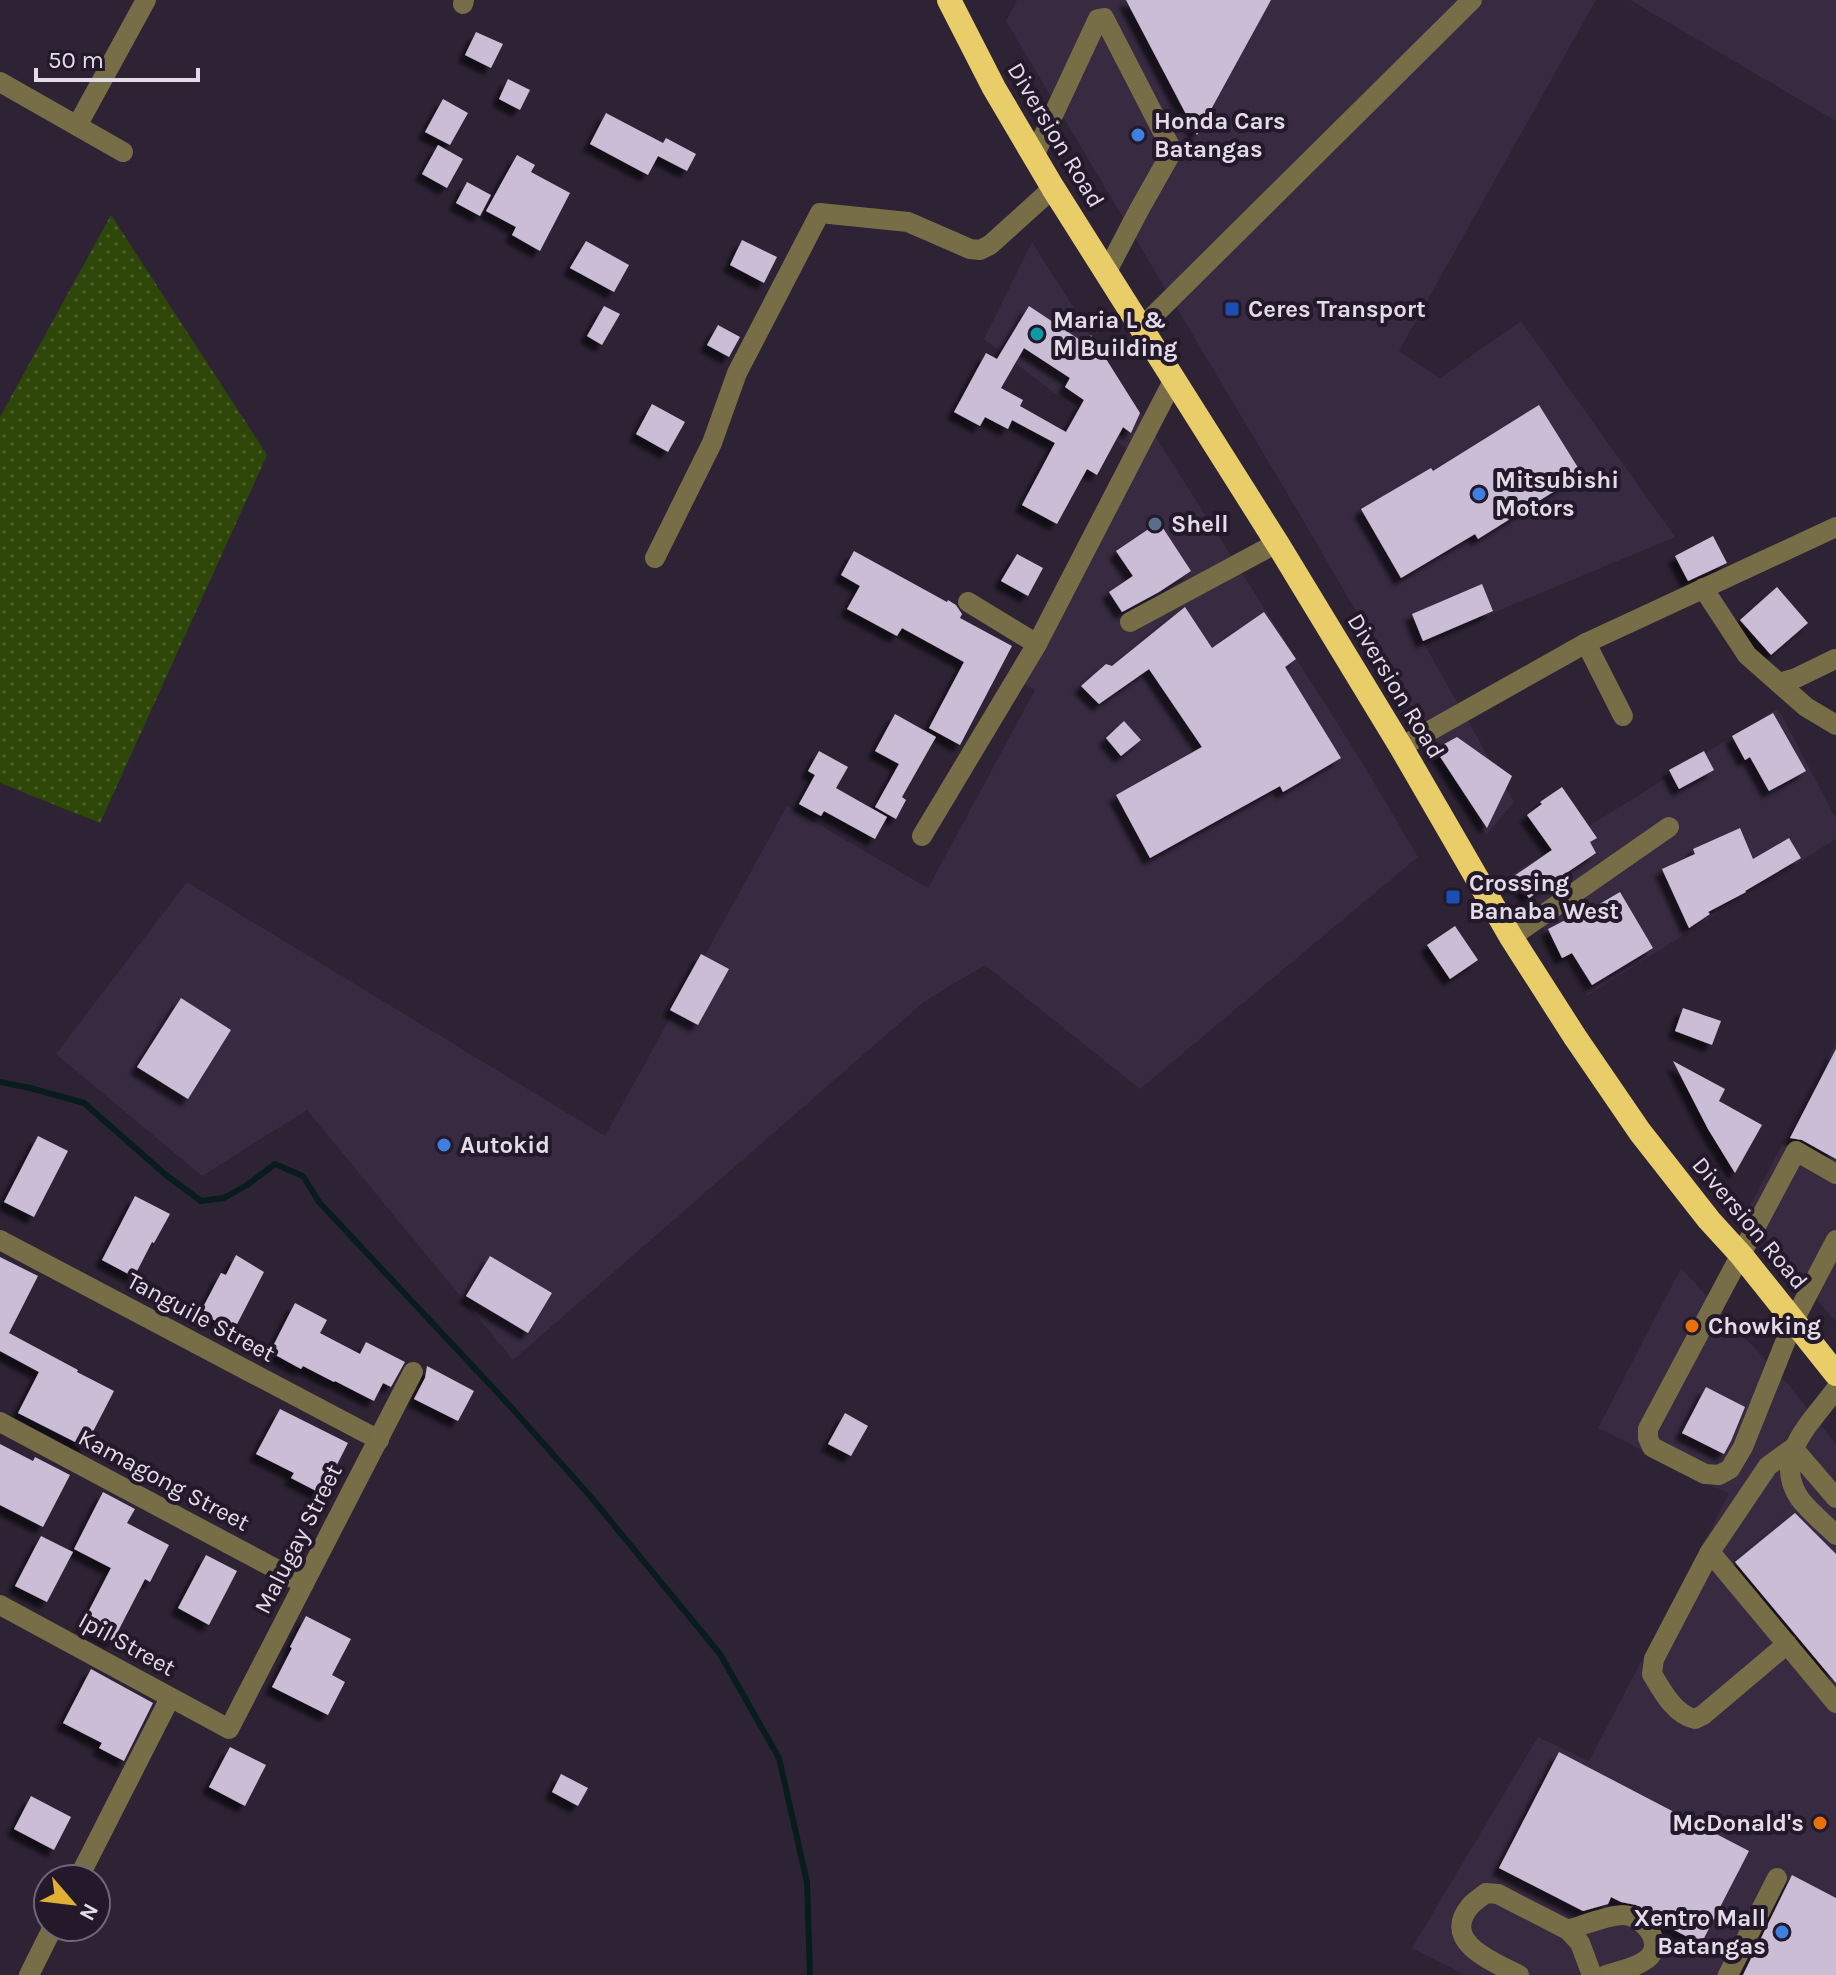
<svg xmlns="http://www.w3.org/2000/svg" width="1836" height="1975" font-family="Karla,sans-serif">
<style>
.built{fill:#372a41}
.grass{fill:url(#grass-dots)}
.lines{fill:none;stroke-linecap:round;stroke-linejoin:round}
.stream{stroke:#091c1d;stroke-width:6}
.building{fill:#cabdd5;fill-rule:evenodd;filter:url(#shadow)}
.minor{stroke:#776d47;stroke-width:20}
.highway{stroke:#e8cd68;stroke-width:24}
.shop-dot{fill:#3f7fe0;stroke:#23192b;stroke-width:3}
.transit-dot{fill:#1a4fb4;stroke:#23192b;stroke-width:3}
.culture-dot{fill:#0f9aa8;stroke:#23192b;stroke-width:3}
.service-dot{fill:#5c6f8a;stroke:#23192b;stroke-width:3}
.food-dot{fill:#e8710a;stroke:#23192b;stroke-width:3}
.labels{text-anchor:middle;stroke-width:8;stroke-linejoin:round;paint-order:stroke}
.poi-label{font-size:24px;font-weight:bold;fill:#e2dce8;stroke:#23192b;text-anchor:start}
.street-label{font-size:24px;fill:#e2dce8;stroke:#23192b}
</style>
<defs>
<pattern id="grass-dots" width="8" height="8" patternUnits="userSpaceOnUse" patternTransform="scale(2)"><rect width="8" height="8" fill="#2e4608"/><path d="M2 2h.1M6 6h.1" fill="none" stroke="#4c602c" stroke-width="1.8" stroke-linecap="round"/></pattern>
<filter id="shadow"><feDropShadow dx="-7" dy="7" stdDeviation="2" flood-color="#0009"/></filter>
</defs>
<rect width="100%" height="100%" fill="#2d2335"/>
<!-- built -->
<g class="built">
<path d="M1017 0H1596L1399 351 1440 378 1521 321 1675 537 1423 642 1514 802 1486 835 1300 515 1006 21Z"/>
<path d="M1630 0H1836V121Z"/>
<path d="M1032 242 1360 759 1418 857 1140 1089 985 965 925 1001 513 1360 307 1110 202 1176 56 1054 187 882 605 1136 787 806 928 888 1035 690 1020 682 1135 455 984 339Z"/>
<path d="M1778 708 1836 819V839L1587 996 1509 876Z"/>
<path d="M1836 1043V1322L1745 1215Z"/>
<path d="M1681 1268 1787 1383 1836 1444V1975H1465L1412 1948 1538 1737 1589 1761 1729 1494 1598 1428Z"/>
</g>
<!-- grass -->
<path class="grass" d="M111 215 267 455 100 823 0 783V417Z"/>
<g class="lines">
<!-- stream -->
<path class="stream" d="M0 1082 30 1088 84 1103 166 1175 201 1201 224 1198 247 1185 275 1164 303 1176 319 1202 510 1406 590 1496 720 1654 779 1758 807 1882 810 1975"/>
</g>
<!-- building -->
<g class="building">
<path d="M1126 0H1271L1197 135Z"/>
<path d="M476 32 503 44 491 68 465 55Z"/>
<path d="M508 79 530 90 520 110 499 99Z"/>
<path d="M443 99 468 113 450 145 425 132Z"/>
<path d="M606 113 663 143 666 138 696 154 687 171 658 156 648 175 590 144Z"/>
<path d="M438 145 463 159 447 188 422 174Z"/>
<path d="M517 155 535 165 531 172 570 193 540 251 512 235 516 227 486 211Z"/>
<path d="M467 182 491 195 480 216 456 203Z"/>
<path d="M742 240 777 257 764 283 730 265Z"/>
<path d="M586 241 629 265 614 292 570 268Z"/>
<path d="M604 306 620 314 602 345 587 336Z"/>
<path d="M1029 306 1086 344 1091 335 1140 413 1131 433 1123 427 1097 475 1087 469 1057 524 1022 505 1055 443 1012 420 1008 429 985 417 980 426 954 412 986 353 997 359ZM1024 348 1070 378 1065 387 1084 400 1066 432 1020 406 1023 400 1001 388Z"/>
<path d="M718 325 740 337 729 357 707 345Z"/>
<path d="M652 404 685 422 668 452 636 434Z"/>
<path d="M1539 405 1582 474 1478 539 1475 534 1401 578 1361 509 1431 468 1433 471Z"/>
<path d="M1159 522 1191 571 1159 592 1122 612 1109 592 1133 576 1116 551Z"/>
<path d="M1713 536 1727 563 1688 581 1675 556Z"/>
<path d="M854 551 947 602 948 600 956 605 962 614 960 618 1012 646 960 745 929 728 964 662 902 628 897 636 847 609 860 586 841 575Z"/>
<path d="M1017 554 1043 568 1028 596 1001 581Z"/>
<path d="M1482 584 1493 611 1423 641 1412 614Z"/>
<path d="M1777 587 1808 623 1771 655 1740 620Z"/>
<path d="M1185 607 1212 648 1264 612 1296 659 1285 667 1341 758 1283 792 1280 786 1150 858 1116 795 1202 747 1149 669 1099 704 1081 686 1106 664 1112 666Z"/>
<path d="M1773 713 1806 771 1769 791 1750 757 1745 760 1732 736Z"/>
<path d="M895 714 936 737 902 797 906 800 896 819 875 807 899 764 875 751Z"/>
<path d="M1124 721 1141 740 1121 756 1106 738Z"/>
<path d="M1457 737 1512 776 1487 828 1435 749Z"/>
<path d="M819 751 848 767 836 788 887 817 875 839 824 811 821 816 799 804 815 775 808 771Z"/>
<path d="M1704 751 1714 770 1679 789 1669 770Z"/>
<path d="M1562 787 1597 838 1590 842 1596 853 1529 898 1514 876 1552 850 1527 815 1542 804 1540 802Z"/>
<path d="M1740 828 1753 859 1789 838 1801 858 1745 891 1746 892 1708 912 1710 914 1689 928 1662 869 1695 854 1693 849Z"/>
<path d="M1620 892 1653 948 1592 985 1572 953 1562 958 1548 929 1591 907V909Z"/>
<path d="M1455 926 1478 960 1450 979 1427 945Z"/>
<path d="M701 954 729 969 698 1025 670 1010Z"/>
<path d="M181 998 231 1030 188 1099 137 1067Z"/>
<path d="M1683 1008 1721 1021 1712 1045 1675 1031Z"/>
<path d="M1836 1049V1159L1802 1140 1790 1138Z"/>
<path d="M1673 1061 1725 1089 1719 1101 1762 1125 1735 1173 1708 1129Z"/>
<path d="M38 1136 68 1151 34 1217 4 1202Z"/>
<path d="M135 1196 170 1214 154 1243 152 1242 134 1277 102 1260Z"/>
<path d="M236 1255 264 1272 234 1330 200 1313 221 1273 226 1275Z"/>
<path d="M490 1256 552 1293 528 1333 466 1296Z"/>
<path d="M0 1257 38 1276 9 1333 78 1370 77 1372 114 1391 85 1447 18 1413 39 1372 0 1351Z"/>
<path d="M295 1303 327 1320 320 1333 360 1354 366 1342 405 1362 391 1387 383 1383 374 1401 335 1381 334 1382 303 1366 301 1369 270 1352Z"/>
<path d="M427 1366 474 1391 458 1421 414 1399 425 1378Z"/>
<path d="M1706 1387 1745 1407 1731 1441 1724 1454 1682 1433Z"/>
<path d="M280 1409 348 1443 322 1494 291 1478 294 1473 256 1454Z"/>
<path d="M845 1413 868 1426 851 1456 828 1444Z"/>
<path d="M0 1444 33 1461 35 1457 70 1475 43 1527 0 1505Z"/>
<path d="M103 1492 135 1509 127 1523 169 1545 150 1582 145 1579 113 1641 82 1624 111 1568 74 1549Z"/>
<path d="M1795 1513 1836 1554V1683L1735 1562Z"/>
<path d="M41 1536 73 1552 47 1602 15 1586Z"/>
<path d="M206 1555 237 1571 209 1625 178 1608Z"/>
<path d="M306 1616 351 1639 332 1675 345 1682 328 1715 272 1687 292 1648 290 1647Z"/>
<path d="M91 1669 153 1703 124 1761 99 1748 102 1743 63 1723Z"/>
<path d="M230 1747 266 1765 245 1806 209 1787Z"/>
<path d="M1559 1752 1749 1851 1701 1944 1659 1922 1646 1910 1636 1905 1621 1902 1611 1897 1608 1904 1583 1911 1499 1868Z"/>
<path d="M561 1774 588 1788 578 1806 552 1792Z"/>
<path d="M31 1796 71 1817 54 1850 14 1829Z"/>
<path d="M1792 1875 1836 1898V1975H1743Z"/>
</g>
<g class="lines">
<!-- minor -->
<g class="minor">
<path d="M463 4 464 0"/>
<path d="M0 82 123 152"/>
<path d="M77 126 146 0"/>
<path d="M1034 156 1098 19 1104 18 1171 148 1170 155 1139 210 1106 273"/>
<path d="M1140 329 1472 0"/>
<path d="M655 558 712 443 737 373 820 213 908 222 970 249 980 250 990 245 1053 188"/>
<path d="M1703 588 1747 655 1806 707 1836 725"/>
<path d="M968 602 1037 644"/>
<path d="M1130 622 1277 543"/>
<path d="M1586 643 1623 716"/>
<path d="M1779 683 1796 678 1835 659"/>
<path d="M1401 747 1586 643 1836 527"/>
<path d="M922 836 1037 644 1174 379"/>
<path d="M1511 937 1669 827"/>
<path d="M1836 1174 1796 1151 1648 1429V1438L1652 1447 1705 1474 1719 1475 1730 1469 1743 1447 1794 1320 1836 1240"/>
<path d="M0 1240 379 1440"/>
<path d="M1836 1389C1811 1423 1771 1457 1800 1499 1810 1512 1825 1524 1836 1535"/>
<path d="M0 1422 304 1584"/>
<path d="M1836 1498 1793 1448 1768 1466 1710 1552 1836 1703"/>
<path d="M1710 1552 1654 1659 1652 1674C1662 1691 1675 1715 1695 1719L1703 1715 1787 1644"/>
<path d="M0 1605 229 1729 413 1372"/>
<path d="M78 1879 170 1698"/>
<path d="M1568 1930C1584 1925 1608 1915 1623 1915 1643 1915 1666 1944 1647 1959 1637 1967 1619 1971 1606 1975"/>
<path d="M29 1975 53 1927"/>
<path d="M1519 1975C1494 1962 1439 1942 1471 1905 1475 1901 1481 1897 1486 1893L1498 1894 1568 1930 1580 1943 1592 1975"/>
<path d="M1728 1975 1777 1878"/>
</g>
<!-- highway -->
<path class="highway" d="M949 0 994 88 1053 188 1277 543 1401 747 1511 937 1575 1037 1640 1132 1709 1220 1741 1255 1836 1374"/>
</g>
<!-- markers -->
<g class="shop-dot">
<circle cx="1138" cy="135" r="8"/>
<circle cx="1479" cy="494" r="8"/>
<circle cx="444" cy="1145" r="8"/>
<circle cx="1782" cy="1932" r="8"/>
</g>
<g class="transit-dot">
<rect x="1224" y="301" width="16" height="16" rx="4"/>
<rect x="1445" y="889" width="16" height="16" rx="4"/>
</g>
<circle class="culture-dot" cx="1037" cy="334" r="8"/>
<circle class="service-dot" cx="1155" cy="524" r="8"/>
<g class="food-dot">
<circle cx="1692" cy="1326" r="8"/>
<circle cx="1820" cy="1823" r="8"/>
</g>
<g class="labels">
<!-- poi labels -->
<g class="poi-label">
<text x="1154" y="129">Honda Cars<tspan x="1154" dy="28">Batangas</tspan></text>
<text x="1248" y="317">Ceres Transport</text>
<text x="1053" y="328">Maria L &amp;<tspan x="1053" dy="28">M Building</tspan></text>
<text x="1495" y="488">Mitsubishi<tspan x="1495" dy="28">Motors</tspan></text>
<text x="1171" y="532">Shell</text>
<text x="1469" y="891">Crossing<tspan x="1469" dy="28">Banaba West</tspan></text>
<text x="460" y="1153">Autokid</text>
<text x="1708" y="1334">Chowking</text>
<text x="1804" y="1831" text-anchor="end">McDonald's</text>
<text x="1766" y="1926" text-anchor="end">Xentro Mall<tspan x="1766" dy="28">Batangas</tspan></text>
</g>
<!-- street labels -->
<g class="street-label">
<text transform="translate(1056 135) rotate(59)" y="8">Diversion Road</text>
<text transform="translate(1396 686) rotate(59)" y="8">Diversion Road</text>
<text transform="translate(1750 1223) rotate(50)" y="8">Diversion Road</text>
<text transform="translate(201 1317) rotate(28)" y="8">Tanguile Street</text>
<text transform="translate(164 1480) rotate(28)" y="8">Kamagong Street</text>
<text transform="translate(298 1539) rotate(-63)" y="8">Malugay Street</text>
<text transform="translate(127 1644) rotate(29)" y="8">Ipil Street</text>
</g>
</g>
<!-- north arrow -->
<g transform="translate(72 1903) rotate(118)"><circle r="38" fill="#23192b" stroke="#6f6777" stroke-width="2"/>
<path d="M0-6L14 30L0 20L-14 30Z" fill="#e0b034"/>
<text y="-12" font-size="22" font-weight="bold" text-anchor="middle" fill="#e2dce8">N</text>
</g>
<!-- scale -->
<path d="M36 68v12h162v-12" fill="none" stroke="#e2dce8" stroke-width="4"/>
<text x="48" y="68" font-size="24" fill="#e2dce8" stroke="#23192b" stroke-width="6" paint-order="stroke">50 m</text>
</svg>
